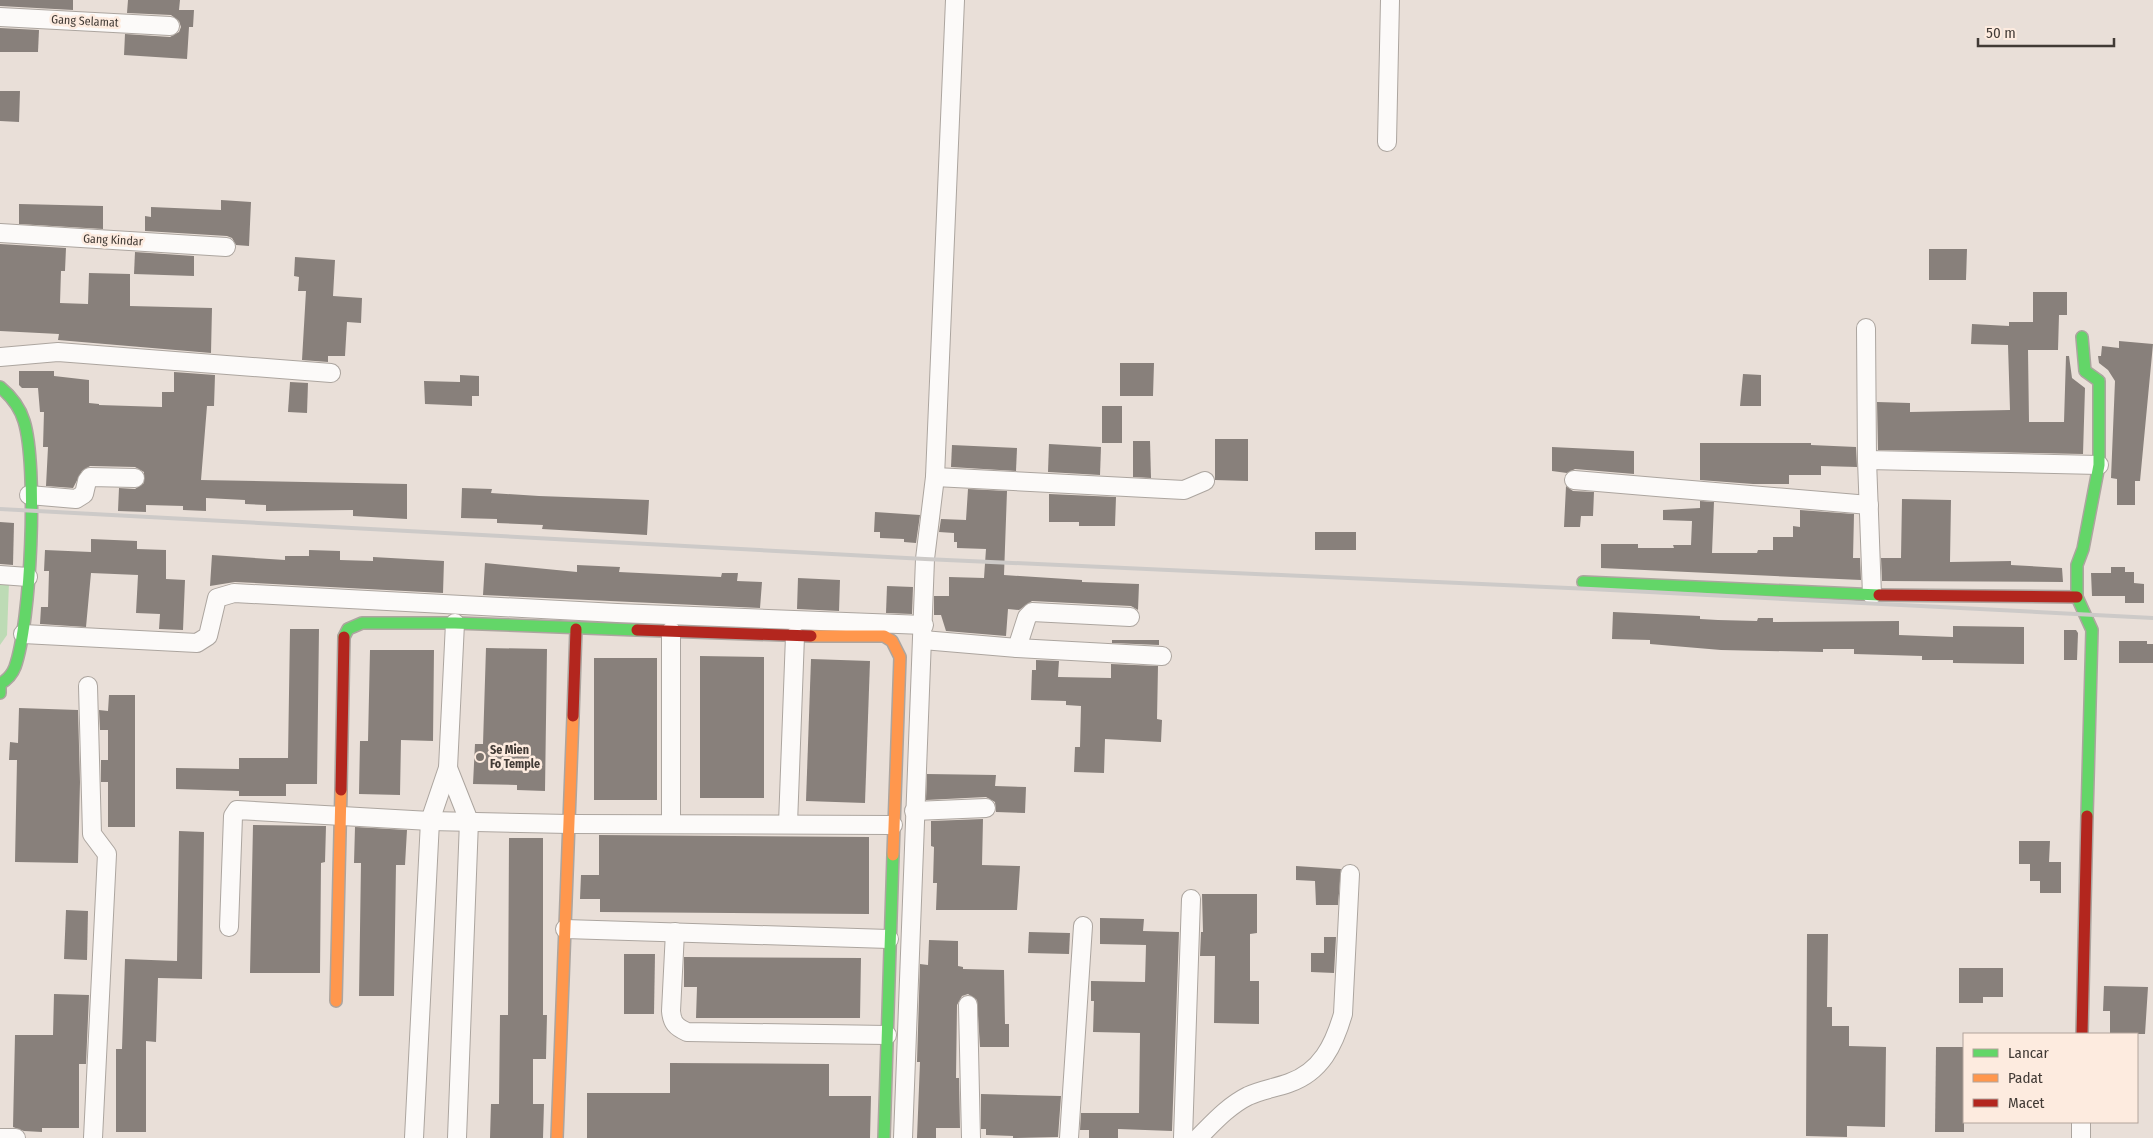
<svg xmlns="http://www.w3.org/2000/svg" width="2153" height="1138" font-family="'Fira Sans Condensed',sans-serif">
<style>
.green{fill:#bddbb5}
.building{fill:#88807b}
.lines{fill:none;stroke-linecap:round;stroke-linejoin:round}
.street-casing{stroke:#aca59f;stroke-width:20}
.fast-casing{stroke:#aca59f;stroke-width:14}
.slow-casing{stroke:#aca59f;stroke-width:14}
.jam-casing{stroke:#aca59f;stroke-width:14}
.street{stroke:#fcfaf9;stroke-width:18}
.fast{stroke:#63d668;stroke-width:11}
.slow{stroke:#ff974d;stroke-width:11}
.jam{stroke:#b3261e;stroke-width:11}
.rail{stroke:#cdcac8;stroke-width:4}
.poi-dot{fill:#7c746e;stroke:#fdebdf;stroke-width:2}
.labels{text-anchor:middle;stroke-width:5;stroke-linejoin:round;paint-order:stroke}
.street-label{font-size:12px;fill:#413a35;stroke:#fdebdf}
.poi-label{font-size:12px;font-weight:bold;fill:#413a35;stroke:#fdebdf;text-anchor:start}
</style>
<rect width="100%" height="100%" fill="#e9dfd8"/>
<!-- green -->
<path class="green" d="M0 581 9 582 7 635 0 645Z"/>
<!-- building -->
<g class="building">
<path d="M0 0H73V10L0 6Z"/>
<path d="M128 0H180L179 10H194L193 27H189L187 59 124 55 125 34 170 37 179 32 181 27 179 21 171 15 127 13Z"/>
<path d="M0 28 39 30 38 52H0Z"/>
<path d="M0 91H20L19 122 0 121Z"/>
<path d="M221 200 251 202 249 246 236 245 232 238 227 236 145 231V216L151 217V207L221 210Z"/>
<path d="M19 204 103 206V229L19 224Z"/>
<path d="M0 244 66 248 65 271H61L60 303 88 304 89 273 130 274V306L212 308 211 353 58 340 59 334 0 331Z"/>
<path d="M1929 249H1967L1966 280H1929Z"/>
<path d="M135 252 194 256V276L134 274Z"/>
<path d="M295 257 335 260 333 296 362 298 361 323 347 322 345 356H328V362L302 360 306 291H298L299 277 294 276Z"/>
<path d="M2033 292H2067V315H2059L2058 350H2028L2029 422H2064L2066 356H2069L2072 378 2085 388 2083 454 1878 450 1877 402 1910 403V412L2010 410 2008 345 1971 344 1972 324 2009 326V322H2033Z"/>
<path d="M2119 341 2153 344 2140 481H2135V505H2117V479L2111 478 2115 381 2108 370 2099 363 2098 356H2101L2102 346 2119 348Z"/>
<path d="M1120 363H1154L1153 396H1120Z"/>
<path d="M19 371H54V376L89 380V403L99 404V405L162 407V392H174V372L215 375 214 406H207L201 480 407 484V519L353 516V510L266 511V505L245 504V500L206 498V511L183 510V506L146 505V512L118 511 119 488 135 489 144 483V472L135 467 90 466 82 471 73 488 46 486 48 447H43L44 412H40L38 388H22L19 385Z"/>
<path d="M1743 374 1761 375V406H1740Z"/>
<path d="M460 375 479 376V396H472V406L425 404 424 381 460 382Z"/>
<path d="M290 382 308 383 307 413 288 412Z"/>
<rect x="1102" y="406" width="20" height="37"/>
<path d="M1215 439H1248V481L1215 480Z"/>
<path d="M1133 441H1150L1151 478 1133 477Z"/>
<path d="M1700 443H1811V445L1856 447 1857 467 1821 466V475H1789V484H1753L1700 480Z"/>
<path d="M1049 444 1101 447 1100 475 1048 472Z"/>
<path d="M952 445 1017 448 1016 471 951 467Z"/>
<path d="M1552 447 1634 451V474L1575 469 1567 473 1552 471Z"/>
<path d="M1566 486 1573 491 1594 492 1593 516H1581L1580 527H1564Z"/>
<path d="M462 488 492 489 491 493 539 496 649 500 647 535 542 529 543 525 497 523V519L461 518Z"/>
<path d="M968 489 1007 491 1004 575 1082 580V582L1139 584 1138 610 1131 606 1032 601 1019 610 1008 609 1006 636 946 631 941 615H934V596H949V577L984 578 986 549 957 548V542H954V533L939 532 941 519 966 520Z"/>
<path d="M1049 494 1116 497 1115 526H1079V522H1049Z"/>
<path d="M1902 499 1951 500 1950 562 2011 561V565L2062 568 2063 582 1882 581 1881 558H1901Z"/>
<path d="M1700 501 1714 502 1712 553H1757L1758 550H1773V537H1793V526L1800 527V510L1854 514 1853 558H1860L1861 580 1601 568V544H1638V548H1674L1673 545H1691L1692 521 1663 520V510L1700 508Z"/>
<path d="M875 512 920 515 916 543 904 542V539L880 538V532H874Z"/>
<path d="M0 522 14 523 13 565 0 564Z"/>
<rect x="1315" y="532" width="41" height="18"/>
<path d="M91 539 137 541V549L166 550V579L185 580 183 630 159 629 160 614 136 613 138 575 91 573 86 627 40 624 41 607H48L49 571H44L45 550 91 552Z"/>
<path d="M309 550 340 551V560L373 561V557L444 561 443 593 235 582 210 586 212 555 285 560V556H309Z"/>
<path d="M485 563 577 572V565L620 567 619 572 721 577 722 573H738L737 581 762 582 760 608 483 595Z"/>
<path d="M2111 567H2125V572H2134V583L2144 584V603H2125V596H2092L2091 573H2111Z"/>
<path d="M798 578 840 580 839 611 797 609Z"/>
<path d="M887 586 913 587 912 614 886 613Z"/>
<path d="M1613 612 1700 616V619L1718 620 1757 621 1758 618H1773V622L1899 621V635L1953 637V626L2024 627V664L1953 663V660H1922V656L1854 654V649H1823V652L1721 650 1650 644V640L1612 639Z"/>
<path d="M290 629H319L317 784H286V796H239V791L176 789V768L239 769V758H288Z"/>
<path d="M2064 630H2076L2078 633 2077 660H2064Z"/>
<path d="M1112 640H1159V645L1112 643Z"/>
<path d="M2119 641H2147V644H2153V663H2119Z"/>
<path d="M486 648 547 649 545 791 517 790V785L473 784 475 744H483Z"/>
<path d="M370 650H434L433 741 401 740 400 795 359 794 360 741H368Z"/>
<path d="M700 656 764 657V798H700Z"/>
<rect x="594" y="658" width="63" height="142"/>
<path d="M811 659 870 661 865 803 806 801Z"/>
<path d="M1036 660 1059 661 1058 677 1111 678V664L1158 666 1157 719 1162 720 1161 742 1105 739 1104 773 1074 772 1075 747H1080L1081 706 1066 705V701L1031 700 1032 670H1036Z"/>
<path d="M109 695H135V827H108V782H101V760H108V730H100L99 710 108 711Z"/>
<path d="M19 708 78 710 80 782 78 863 15 862 17 760H9L10 742 18 743Z"/>
<path d="M927 774 996 775 995 786 1026 787 1025 813 996 812 995 802 986 797 926 800Z"/>
<path d="M983 819 982 865 1020 866 1017 910H936L937 883H933L934 847 931 846V821Z"/>
<path d="M253 825 326 826 325 862 321 863 320 973H250Z"/>
<path d="M355 827 407 830 405 865H396L394 996H359L361 863H354Z"/>
<path d="M179 831 204 832 202 979 158 978 156 1042 146 1041V1132H116V1049H122L125 959 177 961Z"/>
<path d="M599 835 869 837V914L600 912V899H580L581 875H599Z"/>
<path d="M509 838H543V1015H547L546 1059H533V1104H544L543 1138H490L491 1104H499L500 1015H508Z"/>
<path d="M2019 841H2050L2049 862H2061V893H2040V881H2030V864H2019Z"/>
<path d="M1296 866 1341 869 1338 905H1316L1315 881 1296 880Z"/>
<path d="M1202 894H1257V933L1250 934V981H1259V1024L1214 1023 1215 956H1200L1201 932H1203Z"/>
<path d="M66 910 88 911 87 960 64 959Z"/>
<path d="M1100 918 1144 919 1143 931 1179 932 1172 1131 1118 1129V1138H1089V1130H1080L1081 1113H1139L1140 1033 1093 1032 1094 1001H1091V981L1145 982 1146 945 1100 944Z"/>
<path d="M1029 932 1070 933 1069 954 1028 953Z"/>
<path d="M1807 934H1828L1827 1007H1832V1026H1849V1046L1886 1047 1885 1127 1847 1126V1137L1806 1136Z"/>
<path d="M1324 937H1336L1334 973 1311 972V953H1324Z"/>
<path d="M929 940 958 941V966L963 967V969L1004 970 1005 1024H1009V1047H980L977 1000 968 994 962 996 957 1005 956 1078H959L960 1128H936V1138H917L920 1062H917L920 964 928 965Z"/>
<path d="M624 954H655L654 1014H624Z"/>
<path d="M684 957 861 958 860 1018H696L697 987H684Z"/>
<path d="M1959 968H2003V997H1983V1003H1959Z"/>
<path d="M2104 986 2148 987 2145 1034H2110V1011H2103Z"/>
<path d="M54 994 89 995 86 1064H79V1128H42V1132L24 1131 13 1127 15 1035H53Z"/>
<path d="M1936 1047H1964V1132H1935Z"/>
<path d="M670 1063 829 1064V1096H871L870 1138H587V1093H670Z"/>
<path d="M981 1094 1061 1096 1058 1137 1013 1138V1136L986 1135V1129H981Z"/>
</g>
<g class="lines">
<!-- street casing -->
<g class="street-casing">
<g id="street">
<path d="M0 17 170 26"/>
<path d="M1387 142 1390 0"/>
<path d="M0 233 226 247"/>
<path d="M1866 328 1867 460"/>
<path d="M0 357 58 352 331 373"/>
<path d="M935 477 1184 490 1205 481"/>
<path d="M1574 480 1869 505"/>
<path d="M29 495 76 499 84 494 87 481 90 477 135 478"/>
<path d="M0 575 28 577"/>
<path d="M1872 595 1867 460 2099 465"/>
<path d="M671 631V824"/>
<path d="M23 634 197 643 208 636 217 598 234 593 617 613 924 625"/>
<path d="M923 640 1017 648 1162 656"/>
<path d="M1017 648 1027 617 1032 612 1130 617"/>
<path d="M88 686 92 834 107 854 93 1138"/>
<path d="M448 768 469 821 457 1138"/>
<path d="M914 811 986 808"/>
<path d="M788 824 795 636"/>
<path d="M229 927 233 816 237 810 430 821 569 824 893 825"/>
<path d="M565 929 889 939"/>
<path d="M675 932 671 1011C672 1023 676 1027 687 1032L887 1035"/>
<path d="M968 1005 971 1138"/>
<path d="M2081 1122V1138"/>
<path d="M0 1138H16"/>
<path d="M414 1138 430 821 448 768 455 623"/>
<path d="M903 1138 925 559 935 477 955 0"/>
<path d="M1069 1138 1083 926"/>
<path d="M1183 1138 1191 899"/>
<path d="M1198 1138C1213 1123 1228 1106 1248 1096 1261 1090 1275 1088 1289 1083 1321 1072 1334 1045 1343 1014L1350 874"/>
</g>
</g>
<!-- fast casing -->
<g class="fast-casing">
<g id="fast">
<path d="M2082 337 2085 371 2099 381V465L2083 549 2077 565V597L2092 630 2087 816"/>
<path d="M0 387C11 396 20 408 24 421 38 466 31 622 15 667 12 675 7 680 0 684V693"/>
<path d="M1583 582 1879 595"/>
<path d="M344 637 348 629 362 623H455L637 630"/>
<path d="M884 1138 893 855"/>
</g>
</g>
<!-- slow casing -->
<g class="slow-casing">
<g id="slow">
<path d="M811 636H884L892 641 900 657 893 855"/>
<path d="M336 1001 341 790"/>
<path d="M557 1138 573 716"/>
</g>
</g>
<!-- jam casing -->
<g class="jam-casing">
<g id="jam">
<path d="M1879 595 2077 597"/>
<path d="M637 630 811 636"/>
<path d="M573 716 576 629"/>
<path d="M341 790 344 637"/>
<path d="M2082 1034 2087 816"/>
</g>
</g>
<!-- street -->
<use href="#street" class="street"/>
<!-- fast -->
<use href="#fast" class="fast"/>
<!-- slow -->
<use href="#slow" class="slow"/>
<!-- jam -->
<use href="#jam" class="jam"/>
<!-- rail -->
<path class="rail" d="M0 509 925 559 1591 589 2153 618"/>
</g>
<!-- markers -->
<circle class="poi-dot" cx="480" cy="757" r="5"/>
<g class="labels">
<!-- street labels -->
<g class="street-label">
<text transform="translate(85 21) rotate(3)" y="4">Gang Selamat</text>
<text transform="translate(113 240) rotate(3)" y="4">Gang Kindar</text>
</g>
<!-- poi labels -->
<g class="poi-label">
<text x="490" y="754">Se Mien<tspan x="490" dy="14">Fo Temple</tspan></text>
</g>
</g>
<!-- legend -->
<rect x="1963" y="1033" width="175" height="90" fill="#fdebdf" stroke="#b2a49b"/>
<rect x="1973" y="1049" width="25" height="8" fill="#63d668" stroke="#b2a49b"/>
<text x="2008" y="1058" font-size="15" fill="#413a35">Lancar</text>
<rect x="1973" y="1074" width="25" height="8" fill="#ff974d" stroke="#b2a49b"/>
<text x="2008" y="1083" font-size="15" fill="#413a35">Padat</text>
<rect x="1973" y="1099" width="25" height="8" fill="#b3261e" stroke="#b2a49b"/>
<text x="2008" y="1108" font-size="15" fill="#413a35">Macet</text>
<!-- scale -->
<path d="M1978 38v8h136v-8" fill="none" stroke="#413a35" stroke-width="2.5"/>
<text x="1986" y="38" font-size="15" fill="#413a35" stroke="#fdebdf" stroke-width="4" paint-order="stroke">50 m</text>
</svg>
